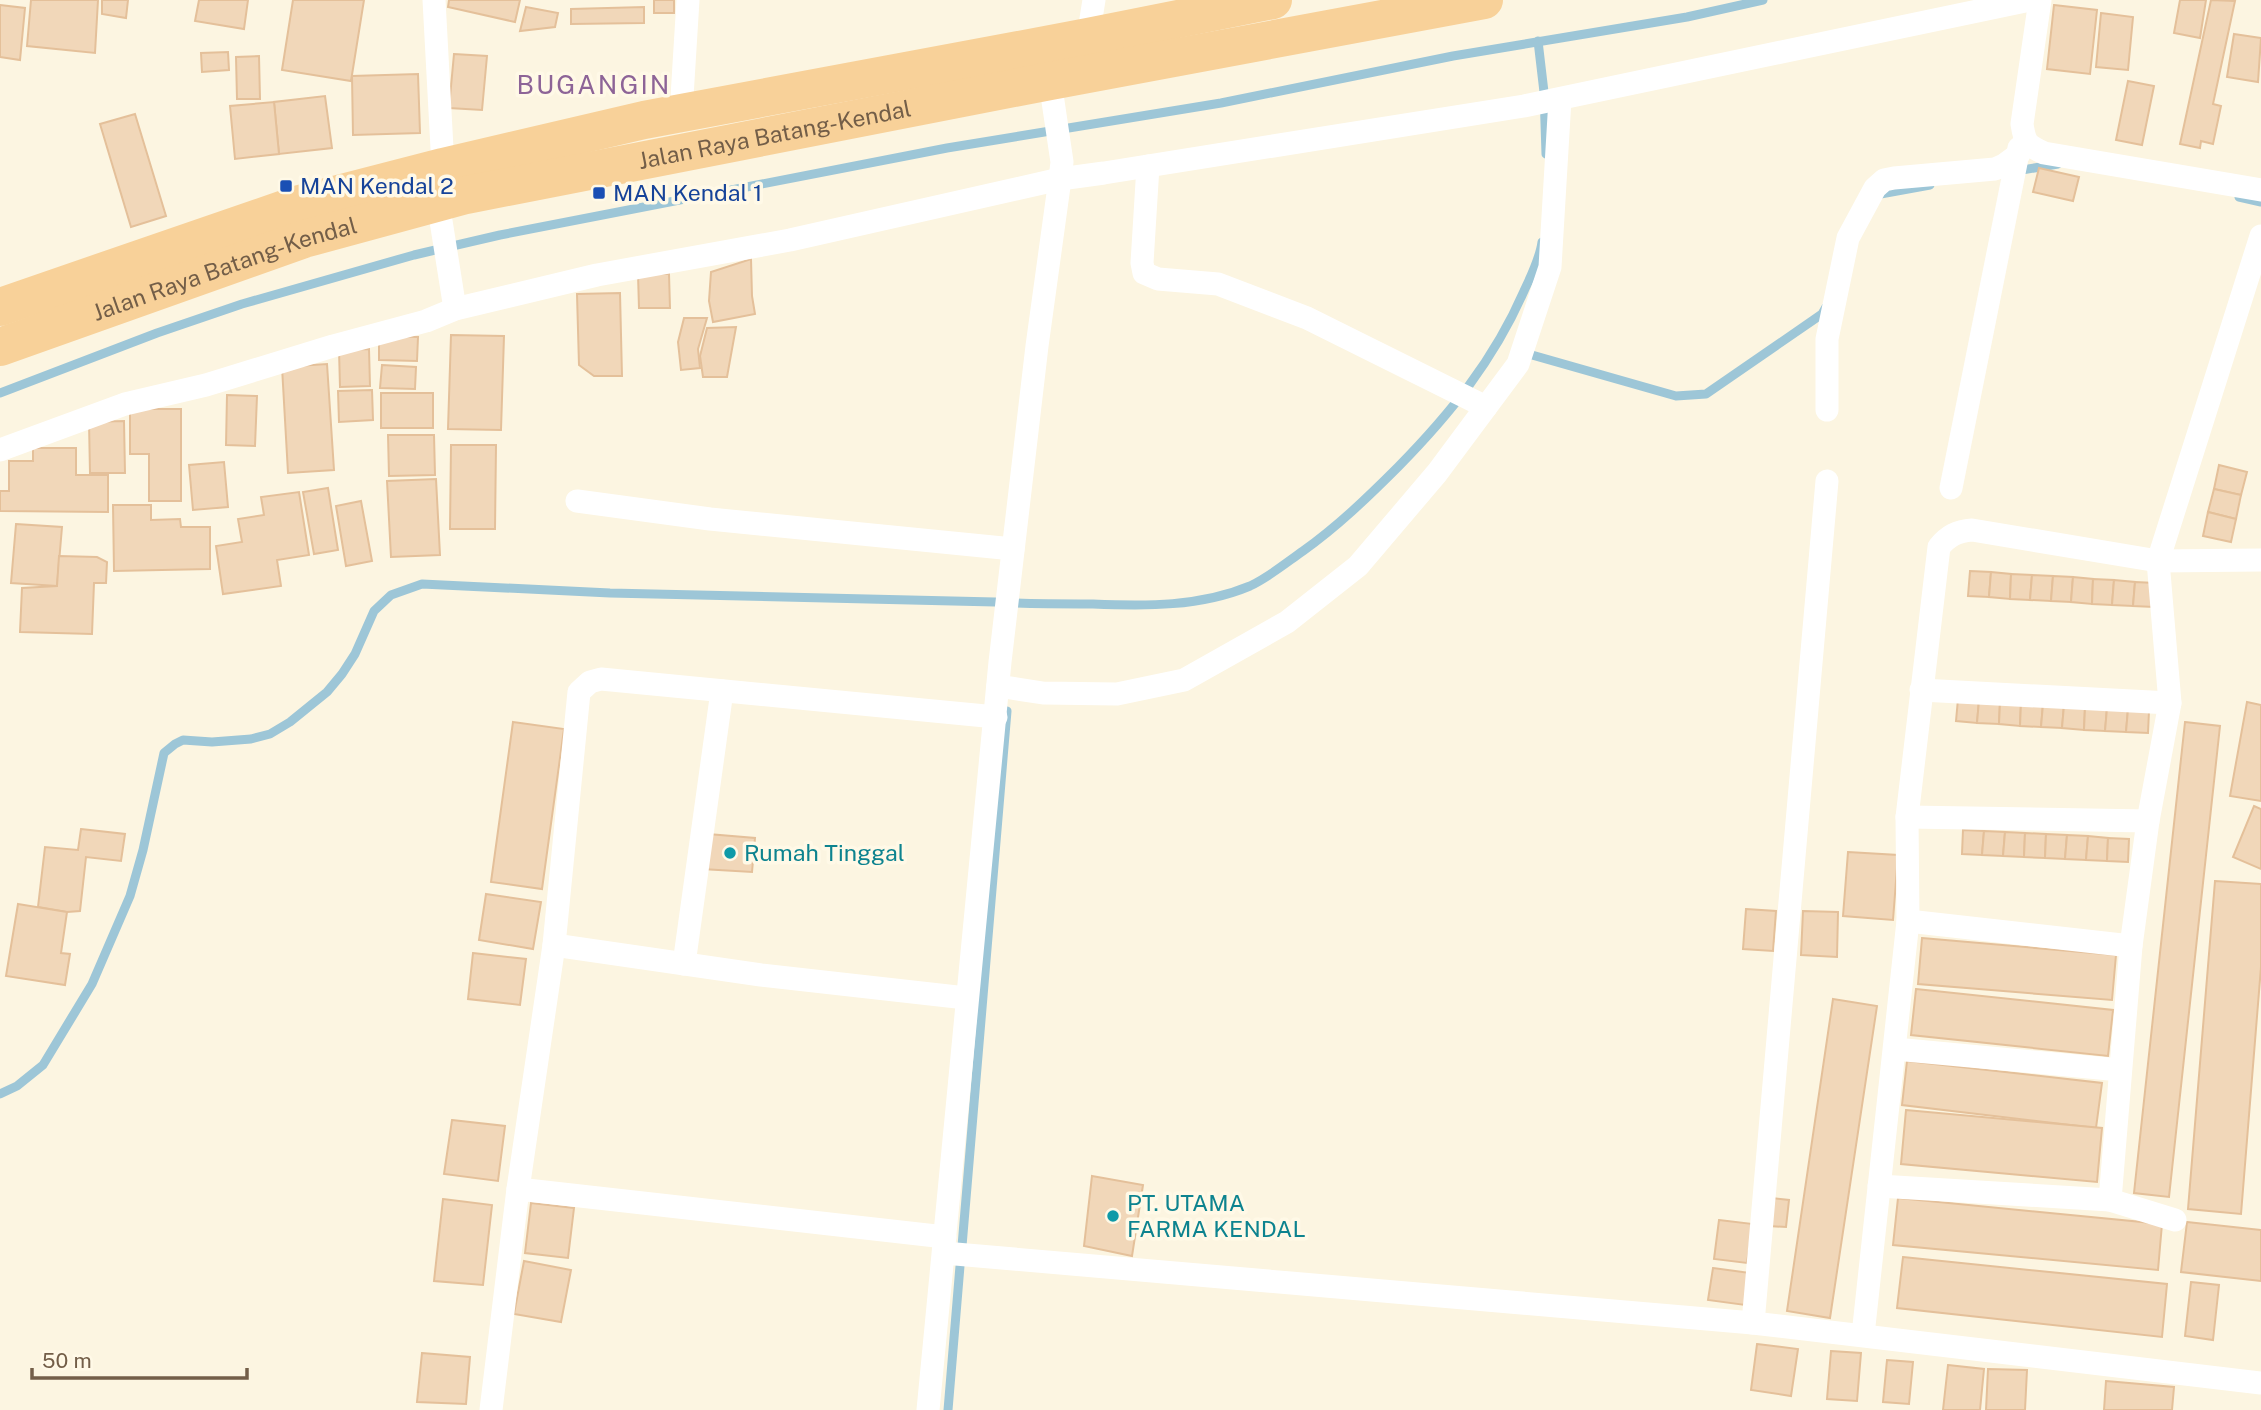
<svg xmlns="http://www.w3.org/2000/svg" width="2261" height="1410" font-family="'Public Sans',sans-serif">
<style>
.lines{fill:none;stroke-linecap:round;stroke-linejoin:round}
.stream{stroke:#9dc6d7;stroke-width:9}
.building{fill:#f1d7b9;stroke:#e4c09a;stroke-width:2}
.minor{stroke:#fff;stroke-width:23}
.trunk{stroke:#f8d199;stroke-width:38}
.transit-dot{fill:#1a4fb4;stroke:#fff9e7;stroke-width:2.5}
.culture-dot{fill:#0f9aa8;stroke:#fff9e7;stroke-width:2.5}
.labels{text-anchor:middle;stroke-width:7;stroke-linejoin:round;paint-order:stroke}
.street-label{font-size:23px;fill:#735e48;stroke:#fff9e7}
.transit-label{font-size:23px;fill:#164399;stroke:#fff9e7;text-anchor:start}
.culture-label{font-size:23px;fill:#0d838f;stroke:#fff9e7;text-anchor:start}
.quarter-label{font-size:26px;letter-spacing:2px;fill:#8d6497;stroke:#fff9e7}
</style>
<rect width="100%" height="100%" fill="#fcf5e1"/>
<g class="lines">
<!-- stream -->
<g class="stream">
<path d="M1538 41 1544 92 1546 154"/>
<path d="M2016 171 2058 164"/>
<path d="M1875 195 1930 185"/>
<path d="M2239 197 2261 202"/>
<path d="M1532 355 1676 396 1706 394 1822 314 1826 307"/>
<path d="M0 393 157 333 242 304 414 255 500 235 947 148 1221 103 1453 56 1687 17 1763 0"/>
<path d="M1014 603C1040 604 1067 604 1093 604 1146 606 1200 607 1250 586 1269 577 1286 563 1303 551 1338 526 1368 497 1398 467 1450 414 1494 360 1524 291 1531 276 1540 258 1542 242"/>
<path d="M0 1094 17 1086 43 1065 92 984 130 896 143 850 164 753 175 744 183 740 212 742 251 739 270 734 290 722 327 692 342 674 355 654 374 611 391 595 422 584 610 593 995 602"/>
<path d="M962 1246 1007 711"/>
<path d="M948 1410 960 1266"/>
</g>
</g>
<!-- building -->
<g class="building">
<path d="M31 0H98L95 53 27 46Z"/>
<path d="M102 0H128L126 18 102 14Z"/>
<path d="M199 0H248L244 29 195 21Z"/>
<path d="M293 0H364L351 81 282 70Z"/>
<path d="M449 0H520L515 22 448 7Z"/>
<rect x="654" y="0" width="20" height="13"/>
<path d="M2180 0H2206L2200 38 2174 33Z"/>
<path d="M2211 0 2235 1 2213 104 2221 106 2213 144 2201 141 2200 148 2180 144Z"/>
<path d="M0 5 25 8 20 60 0 57Z"/>
<path d="M2054 5 2097 10 2090 74 2047 69Z"/>
<path d="M526 7 558 13 555 27 520 31Z"/>
<path d="M644 7V23L571 24V9Z"/>
<path d="M2101 13 2133 17 2128 70 2096 67Z"/>
<path d="M2234 34 2261 38 2258 82 2227 77Z"/>
<path d="M228 52 229 70 202 72 201 53Z"/>
<path d="M454 54 487 56 482 110 449 108Z"/>
<path d="M259 56 260 99H237L236 57Z"/>
<path d="M418 74 420 133 353 135 352 76Z"/>
<path d="M2128 81 2154 86 2142 145 2116 140Z"/>
<path d="M325 96 332 148 279 154 274 102Z"/>
<path d="M274 102 279 154 235 159 230 106Z"/>
<path d="M135 114 166 216 131 227 100 124Z"/>
<path d="M2039 168 2079 177 2073 201 2033 192Z"/>
<path d="M751 259 752 296 755 314 713 322 709 301 711 272Z"/>
<path d="M638 274H669L670 308H639Z"/>
<path d="M620 293 622 376H594L579 365 577 294Z"/>
<path d="M684 318H707L698 349 700 368 681 370 678 342Z"/>
<path d="M736 327 727 377H703L700 356 707 328Z"/>
<path d="M451 335 504 336 501 430 448 429Z"/>
<path d="M379 336 418 337 417 361 379 360Z"/>
<path d="M369 349 370 386 340 387 339 350Z"/>
<path d="M327 364 334 470 288 473 282 367Z"/>
<path d="M382 365 416 367 415 389 380 388Z"/>
<path d="M372 390 373 420 339 422 338 391Z"/>
<rect x="381" y="393" width="52" height="35"/>
<path d="M227 395 257 396 255 446 226 445Z"/>
<path d="M130 409H181V501H149V454H130Z"/>
<path d="M124 421 125 473H90L89 422Z"/>
<path d="M388 435H434L435 475 389 476Z"/>
<path d="M451 445H496L495 529H450Z"/>
<path d="M33 448H76V475H108V512L0 511V491H9V461H33Z"/>
<path d="M224 462 228 507 193 510 189 465Z"/>
<path d="M2219 465 2247 472 2241 495 2214 489Z"/>
<path d="M436 479 440 555 391 557 387 481Z"/>
<path d="M328 488 338 550 314 554 303 492Z"/>
<path d="M2214 489 2241 495 2236 519 2208 512Z"/>
<path d="M299 492 309 555 277 560 281 586 223 594 216 546 242 542 238 519 264 515 261 497Z"/>
<path d="M361 501 372 561 346 566 336 506Z"/>
<path d="M113 505H151V520L180 519 181 527H210V569L114 571Z"/>
<path d="M2208 512 2236 519 2231 542 2203 536Z"/>
<path d="M16 524 62 527 57 586 11 583Z"/>
<path d="M59 556 97 557 107 562 106 583H94L92 634 20 632 22 588 57 586Z"/>
<path d="M1970 571 1991 572 1989 597 1968 596Z"/>
<path d="M1991 572 2011 574 2010 599 1989 597Z"/>
<path d="M2011 574 2032 575 2030 600 2010 599Z"/>
<path d="M2032 575 2053 576 2051 601 2030 600Z"/>
<path d="M2053 576 2073 577 2071 602 2051 601Z"/>
<path d="M2073 577 2093 579 2092 604 2071 602Z"/>
<path d="M2093 579 2114 580 2112 605 2092 604Z"/>
<path d="M2114 580 2135 582 2133 606 2112 605Z"/>
<path d="M2135 582 2155 583 2154 607 2133 606Z"/>
<path d="M1958 699 1979 700 1977 723 1956 721Z"/>
<path d="M1979 700 2000 702 1999 724 1977 723Z"/>
<path d="M2000 702H2021L2020 726 1999 724Z"/>
<path d="M2021 702 2043 704 2041 727 2020 726Z"/>
<path d="M2247 702 2261 705V801L2230 796Z"/>
<path d="M2043 704 2064 705 2062 728 2041 727Z"/>
<path d="M2064 705 2085 707 2084 730 2062 728Z"/>
<path d="M2085 707 2107 708 2105 731 2084 730Z"/>
<path d="M2107 708 2128 709 2126 732 2105 731Z"/>
<path d="M2128 709 2149 711 2148 733 2126 732Z"/>
<path d="M513 722 564 729 542 889 491 882Z"/>
<path d="M2185 722 2220 726 2169 1197 2134 1193Z"/>
<path d="M2254 806 2261 809V869L2233 857Z"/>
<path d="M81 829 125 834 121 861 86 857 80 911 67 912 38 907 45 847 78 850Z"/>
<path d="M1963 830 1984 831 1982 855 1962 854Z"/>
<path d="M1984 831 2005 832 2003 856 1982 855Z"/>
<path d="M2005 832 2025 833 2024 857 2003 856Z"/>
<path d="M2025 833 2046 834 2045 858 2024 857Z"/>
<path d="M708 834 755 838 752 872 702 869Z"/>
<path d="M2046 834 2067 835 2065 859 2045 858Z"/>
<path d="M2067 835 2088 836 2086 860 2065 859Z"/>
<path d="M2088 836 2108 838 2107 861 2086 860Z"/>
<path d="M2108 838 2129 839 2128 862 2107 861Z"/>
<path d="M1848 852 1898 855 1893 920 1843 916Z"/>
<path d="M2215 881 2261 884V967L2241 1214 2188 1209Z"/>
<path d="M486 894 541 902 533 949 479 940Z"/>
<path d="M18 904 67 912 61 953 70 954 65 985 6 976Z"/>
<path d="M1746 909 1776 911 1773 951 1743 949Z"/>
<path d="M1803 911 1838 912 1837 957 1801 955Z"/>
<path d="M1922 938 2116 955 2112 1000 1918 984Z"/>
<path d="M473 953 526 959 520 1005 468 999Z"/>
<path d="M1916 989 2113 1010 2108 1056 1911 1035Z"/>
<path d="M1833 999 1877 1006 1830 1318 1787 1311Z"/>
<path d="M1907 1061 2102 1083 2096 1128 1902 1105Z"/>
<path d="M1906 1110 2102 1128 2097 1182 1901 1164Z"/>
<path d="M452 1120 505 1126 498 1181 444 1174Z"/>
<path d="M1092 1176 1143 1185 1132 1256 1084 1246Z"/>
<path d="M1772 1198 1789 1200 1786 1227 1769 1226Z"/>
<path d="M1898 1198 2162 1224 2158 1270 1893 1245Z"/>
<path d="M443 1199 492 1205 483 1285 434 1281Z"/>
<path d="M531 1203 574 1208 568 1258 525 1253Z"/>
<path d="M1719 1220 1753 1224 1747 1263 1714 1259Z"/>
<path d="M2187 1222 2261 1230V1281L2181 1272Z"/>
<path d="M1903 1257 2167 1284 2162 1337 1897 1308Z"/>
<path d="M524 1261 571 1270 561 1322 514 1314Z"/>
<path d="M1713 1268 1750 1273 1745 1305 1708 1300Z"/>
<path d="M2191 1282 2219 1285 2213 1340 2185 1336Z"/>
<path d="M1757 1344 1798 1349 1791 1396 1751 1390Z"/>
<path d="M1831 1351 1861 1353 1857 1401 1827 1399Z"/>
<path d="M422 1353 470 1357 466 1404 417 1402Z"/>
<path d="M1887 1360 1913 1362 1909 1404 1883 1402Z"/>
<path d="M1948 1365 1984 1369 1980 1410H1943Z"/>
<path d="M1988 1369 2027 1370 2025 1410H1986Z"/>
<path d="M2106 1381 2174 1387 2172 1410H2104Z"/>
</g>
<g class="lines">
<!-- minor -->
<g class="minor">
<path d="M434 0 443 167 438 202 455 309"/>
<path d="M2040 0 2022 124C2025 144 2027 145 2044 153L2261 190"/>
<path d="M1088 37 1094 0"/>
<path d="M681 113 688 0"/>
<path d="M1148 166 1142 263 1144 273 1158 279 1218 284 1307 318 1486 407"/>
<path d="M1827 410V339L1848 238 1875 188 1884 180 1894 178 1995 169 2004 165 2019 154"/>
<path d="M0 450 125 404 206 385 333 346 426 321 455 309 597 275 790 240 1060 179 1104 173 1524 106 2030 0"/>
<path d="M1951 488 2019 148"/>
<path d="M577 501 710 519 1013 549"/>
<path d="M998 686 1043 693 1117 694 1184 680 1287 622 1358 566 1437 473 1518 364 1550 267 1560 99"/>
<path d="M1921 690 2170 703"/>
<path d="M1907 817 2148 821"/>
<path d="M1908 921 2131 946"/>
<path d="M554 945 761 975 966 998"/>
<path d="M684 964 722 691"/>
<path d="M1895 1049 2120 1070"/>
<path d="M1879 1186 2110 1200 2175 1220"/>
<path d="M518 1189 945 1237"/>
<path d="M2110 1200 2131 946 2148 821 2170 703 2158 561 2261 236"/>
<path d="M944 1253 1753 1323 2261 1383"/>
<path d="M1753 1323 1827 481"/>
<path d="M1863 1335 1908 921 1907 817 1939 547C1948 536 1957 531 1972 530L2158 561 2261 560"/>
<path d="M491 1410 518 1189 554 945 579 692 590 682 601 679 996 717"/>
<path d="M928 1410 1000 662 1037 346 1060 179 1062 162 1050 81"/>
</g>
<!-- trunk -->
<g class="trunk">
<path d="M0 307 296 205 443 167 644 120 1088 37 1273 0"/>
<path id="s1" d="M0 347 304 239 466 195 1050 81 1484 0"/>
</g>
</g>
<!-- markers -->
<g class="transit-dot">
<rect x="279" y="179" width="14" height="14" rx="3.5"/>
<rect x="592" y="186" width="14" height="14" rx="3.5"/>
</g>
<g class="culture-dot">
<circle cx="730" cy="853" r="7"/>
<circle cx="1113" cy="1216" r="7"/>
</g>
<g class="labels">
<!-- street labels -->
<g class="street-label">
<text dy="8" stroke="none"><textPath href="#s1" startOffset="805">Jalan Raya Batang-Kendal</textPath></text>
<text dy="8" stroke="none"><textPath href="#s1" startOffset="238">Jalan Raya Batang-Kendal</textPath></text>
</g>
<!-- transit labels -->
<g class="transit-label">
<text x="300" y="194">MAN Kendal 2</text>
<text x="613" y="201">MAN Kendal 1</text>
</g>
<!-- culture labels -->
<g class="culture-label">
<text x="744" y="861">Rumah Tinggal</text>
<text x="1127" y="1211">PT. UTAMA<tspan x="1127" dy="26">FARMA KENDAL</tspan></text>
</g>
<!-- quarter labels -->
<g class="quarter-label">
<text x="594" y="94">BUGANGIN</text>
</g>
</g>
<!-- scale -->
<path d="M32 1368v10h215v-10" fill="none" stroke="#735e48" stroke-width="3.5"/>
<text x="42" y="1368" font-size="21" fill="#735e48" stroke="#fff9e7" stroke-width="5" paint-order="stroke">50 m</text>
</svg>
